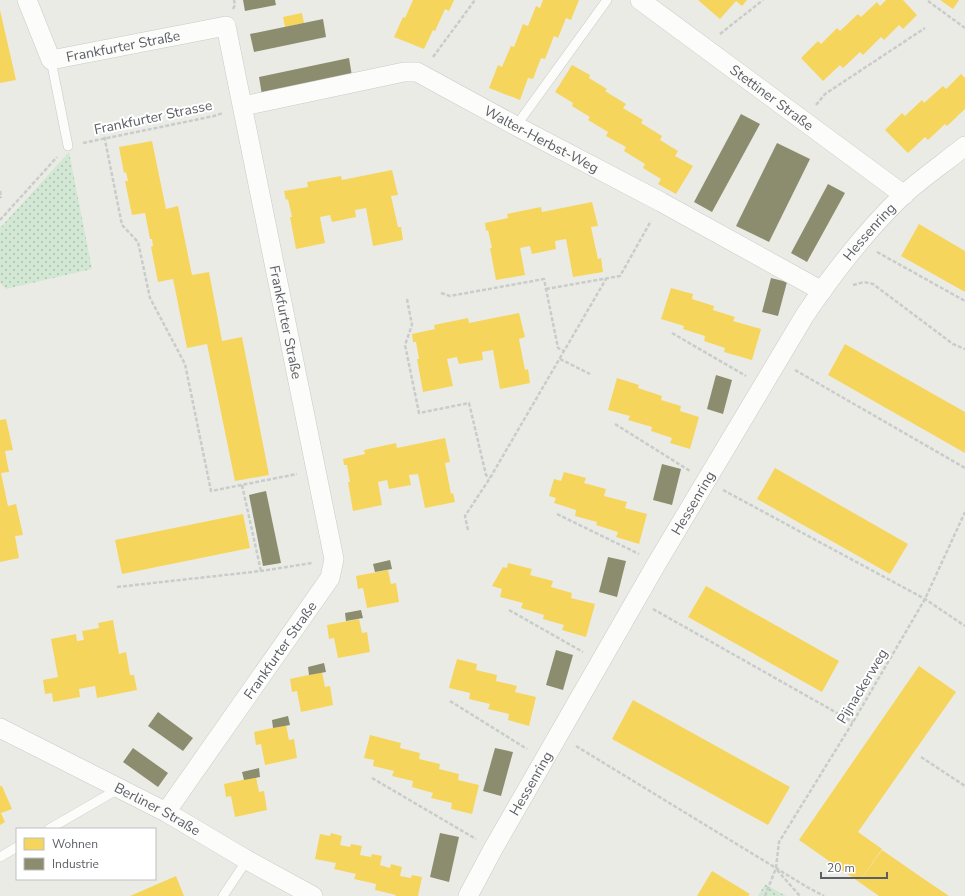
<svg xmlns="http://www.w3.org/2000/svg" width="965" height="896" font-family="'Nunito Sans',sans-serif">
<style>
.park{fill:url(#park-dots)}
.homes{fill:#f6d55c}
.industry{fill:#8c8c6e}
.lines{fill:none;stroke-linecap:round;stroke-linejoin:round}
.service-casing{stroke:#c8c9c8;stroke-width:10}
.minor-casing{stroke:#c8c9c8;stroke-width:20}
.path{stroke:#c8cccb;stroke-width:2.5;stroke-dasharray:4 2;stroke-linecap:butt}
.service{stroke:#fcfcfb;stroke-width:9}
.minor{stroke:#fcfcfb;stroke-width:19}
.labels{text-anchor:middle;stroke-width:4;stroke-linejoin:round;paint-order:stroke}
.street-label{font-size:14px;fill:#5b5e64;stroke:#fff}
</style>
<defs>
<pattern id="park-dots" width="8" height="8" patternUnits="userSpaceOnUse"><rect width="8" height="8" fill="#d3e8d4"/><path d="M2 2h.1M6 6h.1" fill="none" stroke="#aebfb0" stroke-width="1.8" stroke-linecap="round"/></pattern>
</defs>
<rect width="100%" height="100%" fill="#ebebe6"/>
<!-- park -->
<g class="park">
<path d="M69 152 92 269 6 289 0 283V228Z"/>
<path d="M765 884 786 896H758Z"/>
</g>
<!-- homes -->
<g class="homes">
<path d="M413 0H454L449 11 445 9 435 31 433 30 424 49 394 37 403 17 405 18Z"/>
<path d="M543 0H579L571 20 566 18 558 38 554 36 545 59 541 58 533 79 528 78 520 100 489 88 498 65 502 67 511 46 514 47 523 24 528 26 536 6 540 8Z"/>
<path d="M698 0H747L742 6 736 1 720 19Z"/>
<path d="M886 0H903L917 15 903 29 899 25 884 40 881 37 863 55 860 52 843 68 840 65 823 81 801 58 818 41 821 44 837 28 840 31 858 14 861 17 877 2 880 6Z"/>
<path d="M940 0H959L953 9Z"/>
<path d="M0 10 16 80 0 83Z"/>
<path d="M302 13 304 23 285 27 283 17Z"/>
<path d="M572 65 590 75 589 78 607 89 605 91 626 104 623 108 643 120 641 123 662 136 660 140 678 151 675 156 693 166 676 194 658 184 661 179 643 168 645 164 624 151 626 147 606 136 608 132 588 120 590 117 572 106 573 103 555 92Z"/>
<path d="M961 74 965 78V109L947 126 945 124 928 140 925 137 908 153 885 130 902 113 905 116 922 100 924 103 943 86 946 89Z"/>
<path d="M152 141 166 209 178 206 192 275 209 272 222 341 242 337 269 475 235 481 207 344 187 348 173 279 158 282 151 247 153 246 152 239H150L145 213 132 215 125 181H128L126 172 124 173 119 147Z"/>
<path d="M392 170 398 195 391 196 398 227H401L403 240 373 246 366 208 355 210 356 217 332 222 330 215 320 217 325 243 296 249 290 217H292L288 199 286 200 284 191 308 187 307 182 341 176 342 180Z"/>
<path d="M592 202 598 226 591 227 598 259 601 258 603 272 573 277 566 239 555 241 556 249 532 254 530 246 520 248 525 275 496 280 490 248H492L488 230 486 231 485 223 508 218 507 214 541 207 542 212Z"/>
<path d="M919 224 965 251V292L901 256Z"/>
<path d="M671 288 693 294 692 299 714 306 713 310 735 317 733 321 761 329 752 360 724 352 725 348 704 341 705 336 683 329 684 326 661 319Z"/>
<path d="M519 313 525 337 519 339 525 370 528 369 530 383 500 389 493 350 482 352 483 360 459 364 457 357 447 359 453 386 423 392 417 359H419L416 342H413L412 334 435 329 434 325 468 318 469 323Z"/>
<path d="M845 344 965 412V453L828 375Z"/>
<path d="M617 378 639 385 638 388 662 396 661 400 681 406 680 411 699 417 690 449 670 443 672 438 651 431 652 427 628 420 630 416 608 410Z"/>
<path d="M6 419 13 450 5 451 9 472 1 473 8 506 16 504 23 535 15 536 19 558 0 562V420Z"/>
<path d="M445 438 450 462 445 463 451 494 453 493 455 502 425 508 418 474 409 475 411 485 389 489 387 480 378 482 382 505 353 511 348 482H350L347 465H344L343 459 365 454 364 450 396 443 397 448Z"/>
<path d="M775 468 908 544 890 574 757 499Z"/>
<path d="M564 472 586 478 584 483 606 489 604 496 627 502 625 508 647 514 639 544 616 537 618 532 596 525 597 522 575 516 576 510 554 503 556 498 549 496 554 479 561 481Z"/>
<path d="M243 514 250 548 122 574 115 540Z"/>
<path d="M508 563 532 569 530 575 553 581 551 587 572 593 571 598 595 604 586 637 562 630 564 625 543 619 544 615 521 608 523 603 500 597 502 589 492 586 503 567 507 568Z"/>
<path d="M388 570 391 584 396 583 399 602 367 608 363 588 358 589 356 576Z"/>
<path d="M706 586 839 661 822 692 688 617Z"/>
<path d="M359 619 362 633 367 632 370 652 338 658 334 638 329 639 327 625Z"/>
<path d="M113 620 119 654 126 652 130 675H134L137 690 97 698 95 686 79 689 80 697 53 702 52 693 45 694 43 680 58 677 51 639 76 634 77 641 84 640 82 631 99 628 98 623Z"/>
<path d="M457 659 477 664 476 670 497 675 496 681 517 686 515 692 536 697 529 726 508 720 509 714 488 709 490 704 469 699 470 693 449 688Z"/>
<path d="M919 666 956 692 858 832 882 849 859 882 799 840Z"/>
<path d="M322 672 325 687 330 686 333 705 301 712 297 691 292 692 290 679Z"/>
<path d="M633 700 790 787 768 825 612 739Z"/>
<path d="M286 725 289 740 294 739 297 758 265 765 261 744 256 745 254 732Z"/>
<path d="M370 735 401 743 400 748 420 753 419 759 440 764 439 769 459 774 458 780 479 785 472 814 451 809 452 803 431 798 433 793 412 787 413 781 392 776 394 771 373 766 374 760 364 758Z"/>
<path d="M256 777 259 792 264 791 267 810 235 817 231 796 226 797 224 784Z"/>
<path d="M0 786H2L12 809 1 813 5 822 0 825Z"/>
<path d="M331 833 342 836 340 845 350 847 351 844 362 846 360 855 371 857 372 854 382 856 380 865 390 868 391 864 402 867 400 876 411 878 412 875 422 877 418 896H395L396 895 375 890 376 884 354 879 356 874 334 869 336 863 315 859 320 834 330 836Z"/>
<path d="M882 850 921 877 949 896H879L859 882Z"/>
<path d="M712 871 750 894 748 896H697Z"/>
<path d="M176 876 184 896H130Z"/>
</g>
<!-- industry -->
<g class="industry">
<path d="M243 0H275L276 5 245 11Z"/>
<path d="M323 19 326 37 254 52 250 34Z"/>
<path d="M349 58 352 76 262 95 259 77Z"/>
<path d="M741 114 760 124 712 212 694 202Z"/>
<path d="M777 143 810 159 769 242 736 226Z"/>
<path d="M828 184 845 193 807 262 791 253Z"/>
<path d="M771 278 787 282 778 316 762 312Z"/>
<path d="M716 375 732 380 723 414 707 409Z"/>
<path d="M662 464 681 469 672 505 653 500Z"/>
<path d="M266 491 281 563 263 566 249 495Z"/>
<path d="M608 557 626 561 617 597 599 592Z"/>
<path d="M390 560 392 569 375 572 373 564Z"/>
<path d="M361 610 363 618 346 621 345 613Z"/>
<path d="M556 650 573 655 563 690 546 685Z"/>
<path d="M324 663 326 672 309 675 308 667Z"/>
<path d="M158 712 193 738 183 751 148 726Z"/>
<path d="M288 716 290 725 273 728 272 720Z"/>
<path d="M133 748 168 773 158 787 123 762Z"/>
<path d="M495 748 513 752 501 796 483 791Z"/>
<path d="M259 768 260 777 244 780 242 772Z"/>
<path d="M440 833 459 837 449 882 430 877Z"/>
</g>
<g class="lines">
<!-- service casing -->
<g class="service-casing">
<g id="service">
<path d="M51 60 68 146"/>
<path d="M516 126 607 0"/>
<path d="M49 829 120 788"/>
<path d="M0 857 17 847"/>
<path d="M223 896 247 860"/>
</g>
</g>
<!-- minor casing -->
<g class="minor-casing">
<g id="minor">
<path id="s1" d="M27 0 51 60 226 26 334 559 330 578 166 812"/>
<path id="s2" d="M640 0 904 195"/>
<path id="s3" d="M243 106 404 72H417L516 126 661 202 822 291"/>
<path id="s4" d="M0 728 166 812 247 860 313 896"/>
<path id="s5" d="M468 896 493 849 657 563 805 315C834 272 865 232 902 196 922 178 944 163 965 146"/>
</g>
</g>
<!-- path -->
<g class="path">
<path d="M928 1 965 28"/>
<path d="M233 9 235 5 234 0"/>
<path d="M720 34 763 0"/>
<path d="M433 57 475 0"/>
<path d="M816 105 825 94 925 28"/>
<path d="M102 125 122 225 138 242 150 298 185 364 211 491 297 474"/>
<path d="M83 143 214 116 223 113"/>
<path d="M0 191 1 197H0"/>
<path d="M0 220 57 157"/>
<path d="M877 252 965 301"/>
<path d="M853 285 864 282 873 284 953 344 965 349"/>
<path d="M546 289 620 276 651 221"/>
<path d="M441 293 450 296 544 279 558 348 564 351"/>
<path d="M407 299 412 325 405 345 419 413 469 403 486 475 490 478"/>
<path d="M672 333 746 376"/>
<path d="M560 359 590 374"/>
<path d="M795 370 965 468"/>
<path d="M615 424 690 471"/>
<path d="M242 485 261 571"/>
<path d="M723 490 925 599 965 626"/>
<path d="M557 514 639 554"/>
<path d="M468 530 465 516 490 478 606 279"/>
<path d="M117 587 261 571 312 563"/>
<path d="M653 609 853 722"/>
<path d="M509 610 583 652"/>
<path d="M450 701 527 749"/>
<path d="M576 746 807 887 824 896"/>
<path d="M921 757 965 786"/>
<path d="M372 778 476 839"/>
<path d="M777 870 800 896"/>
<path d="M765 896 776 868 779 842 853 722 925 599 965 512"/>
</g>
<!-- service -->
<use href="#service" class="service"/>
<!-- minor -->
<use href="#minor" class="minor"/>
</g>
<g class="labels">
<!-- street labels -->
<g class="street-label">
<text dy="5" stroke="none"><textPath href="#s1" startOffset="138">Frankfurter Straße</textPath></text>
<text dy="5" stroke="none"><textPath href="#s2" startOffset="164">Stettiner Straße</textPath></text>
<text transform="translate(153 117) rotate(-12)" y="5">Frankfurter Strasse</text>
<text dy="5" stroke="none"><textPath href="#s3" startOffset="319">Walter-Herbst-Weg</textPath></text>
<text dy="5" stroke="none"><textPath href="#s5" startOffset="777">Hessenring</textPath></text>
<text dy="5" stroke="none"><textPath href="#s1" startOffset="545">Frankfurter Straße</textPath></text>
<text dy="5" stroke="none"><textPath href="#s5" startOffset="453">Hessenring</textPath></text>
<text transform="translate(280 650) rotate(-55)" y="5">Frankfurter Straße</text>
<text transform="translate(862 686) rotate(-59)" y="5">Pijnackerweg</text>
<text dy="5" stroke="none"><textPath href="#s5" startOffset="129">Hessenring</textPath></text>
<text dy="5" stroke="none"><textPath href="#s4" startOffset="177">Berliner Straße</textPath></text>
</g>
</g>
<!-- legend -->
<rect x="16" y="828" width="140" height="52" fill="#ffffff" stroke="#bdbfc1"/>
<rect x="24" y="838" width="20" height="12" fill="#f6d55c" stroke="#bdbfc1"/>
<text x="52" y="848" font-size="12" fill="#5b5e64">Wohnen</text>
<rect x="24" y="858" width="20" height="12" fill="#8c8c6e" stroke="#bdbfc1"/>
<text x="52" y="868" font-size="12" fill="#5b5e64">Industrie</text>
<!-- scale -->
<path d="M821 872v6h66v-6" fill="none" stroke="#5b5e64" stroke-width="2"/>
<text x="827" y="872" font-size="12" fill="#5b5e64" stroke="#ffffff" stroke-width="3" paint-order="stroke">20 m</text>
</svg>
